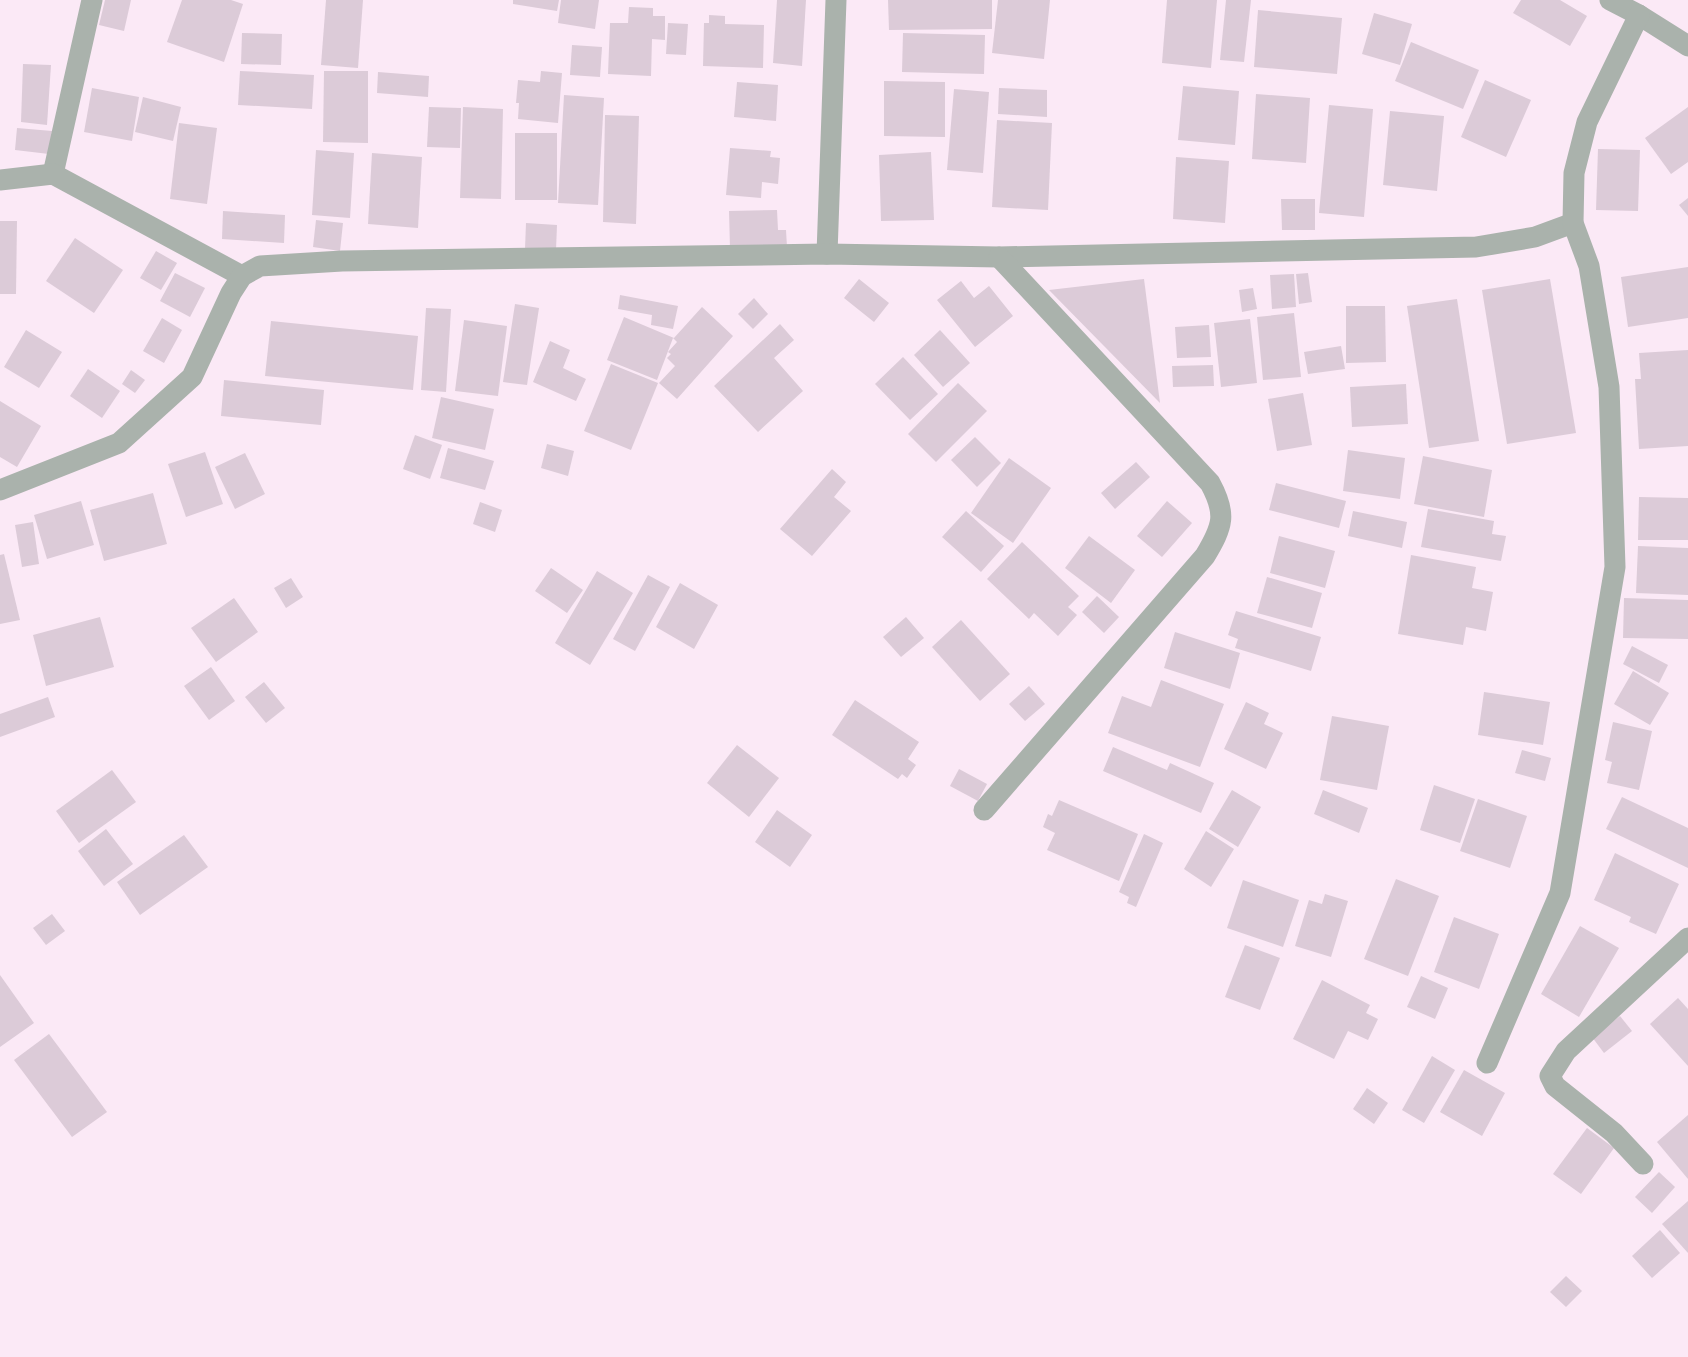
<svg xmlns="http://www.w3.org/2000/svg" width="1688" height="1357" font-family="'Public Sans',sans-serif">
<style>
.building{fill:#dccbd8}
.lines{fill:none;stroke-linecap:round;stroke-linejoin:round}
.street{stroke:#aab2ac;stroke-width:21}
</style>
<rect width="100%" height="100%" fill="#fbe9f6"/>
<!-- building -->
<g class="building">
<path d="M105 0H131L124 31 99 25Z"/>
<path d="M182 0H231L243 4 224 62 167 42Z"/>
<path d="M326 0H363L358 68 321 65Z"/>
<path d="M513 0H559L557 11 513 4Z"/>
<path d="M561 0H599L595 29 558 23Z"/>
<path d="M777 0H806L802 66 773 63Z"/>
<path d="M888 0H992V29L889 30Z"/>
<path d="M998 0H1050L1044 59 992 53Z"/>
<path d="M1167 0H1217L1211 68 1162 63Z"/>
<path d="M1226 0H1251L1244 62 1220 60Z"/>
<path d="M1521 0H1560L1587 16 1570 46 1513 13Z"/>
<path d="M629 7 653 8V16H665V40L652 39 651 76 608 74 610 23H628Z"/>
<path d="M1258 10 1342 18 1337 74 1254 67Z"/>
<path d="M1374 13 1412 24 1400 65 1362 54Z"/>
<path d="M709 15 725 16V24L764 25 763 68 703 66 704 23H709Z"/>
<path d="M668 23 688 24 686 55 666 54Z"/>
<path d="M242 33 282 34 281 65 241 64Z"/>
<path d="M903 33 985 35 984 74 902 72Z"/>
<path d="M1411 42 1479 70 1463 109 1395 81Z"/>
<path d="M572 45 602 47 600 77 570 75Z"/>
<path d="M23 64 51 65 47 125 21 122Z"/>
<path d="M240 71 314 75 312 109 238 105Z"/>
<path d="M324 71H368V143L323 142Z"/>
<path d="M541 71 562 73 558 123 518 119 519 103H516L518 80 540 82Z"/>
<path d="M378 72 429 76 428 97 377 93Z"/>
<path d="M1485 80 1531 100 1506 157 1461 137Z"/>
<path d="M884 81 945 82V137L884 136Z"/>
<path d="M737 82 778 85 776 121 734 117Z"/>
<path d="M1183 86 1239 91 1235 145 1178 140Z"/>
<path d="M92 88 139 97 132 141 84 132Z"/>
<path d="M999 88 1047 90V117L998 114Z"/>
<path d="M954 89 989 92 983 173 947 170Z"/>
<path d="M1256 94 1310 98 1306 163 1252 159Z"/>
<path d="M564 95 604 98 598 205 558 203Z"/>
<path d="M143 97 181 107 173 141 135 132Z"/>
<path d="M1329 105 1373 109 1364 217 1319 213Z"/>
<path d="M429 107 461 108 460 148 427 147Z"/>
<path d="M463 107 503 109 501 199 460 198Z"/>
<path d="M1688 107V162L1671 174 1645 138Z"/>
<path d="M1390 111 1444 116 1437 191 1383 185Z"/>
<path d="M605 115 639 116 636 224 603 222Z"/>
<path d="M997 120 1052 123 1048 210 992 207Z"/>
<path d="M179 123 217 128 207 204 170 199Z"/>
<path d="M17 128 52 131 49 154 15 150Z"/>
<rect x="515" y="133" width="42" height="67"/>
<path d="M730 148 771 151 770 157 780 158 778 184 762 182 761 198 726 195Z"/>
<path d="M1598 149 1640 150 1638 211 1596 210Z"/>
<path d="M316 150 354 153 350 218 312 215Z"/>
<path d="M931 152 934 220 881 221 879 155Z"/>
<path d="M372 153 422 157 418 228 368 224Z"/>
<path d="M1176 157 1229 161 1225 223 1173 219Z"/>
<path d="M1688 198V216L1679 205Z"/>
<path d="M1281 199H1315V230H1282Z"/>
<path d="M777 210 778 230H786L787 247 730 248 729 211Z"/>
<path d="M223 211 285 215 284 243 222 239Z"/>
<path d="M316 220 343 223 340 251 313 247Z"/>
<path d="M0 221H17L16 294H0Z"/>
<path d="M526 223 557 225 556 250 525 249Z"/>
<path d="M75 238 123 270 94 313 46 281Z"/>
<path d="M156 251 177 263 161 290 140 278Z"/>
<path d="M1688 267V318L1628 327 1621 277Z"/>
<path d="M175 273 205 288 190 317 160 301Z"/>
<path d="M1308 273 1312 302 1299 304 1296 274Z"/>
<path d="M1294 274 1296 307 1272 309 1270 275Z"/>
<path d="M859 279 889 303 874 322 844 298Z"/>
<path d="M1144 279 1160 403 1049 290Z"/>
<path d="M1550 279 1576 433 1507 444 1482 290Z"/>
<path d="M961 281 974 298 989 286 1013 316 975 347 937 300Z"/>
<path d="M1253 288 1257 309 1242 312 1239 290Z"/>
<path d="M620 295 678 306 673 329 651 325 652 315 618 309Z"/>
<path d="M754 298 768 314 753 329 738 314Z"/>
<path d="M1457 299 1479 441 1429 448 1407 306Z"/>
<path d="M515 304 539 308 527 385 503 382Z"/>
<path d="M1346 306H1385L1386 362 1346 363Z"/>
<path d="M702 307 733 336 677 399 659 383 675 366 667 358 671 354 668 352 677 342 673 338 657 380 607 360 624 317 674 338Z"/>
<path d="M426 308 451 309 446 392 421 390Z"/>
<path d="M1294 313 1301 377 1263 380 1257 317Z"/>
<path d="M162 318 182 330 164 363 143 351Z"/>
<path d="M1250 319 1257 383 1221 387 1214 323Z"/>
<path d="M464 320 507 326 498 396 455 391Z"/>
<path d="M271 321 418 336 413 390 265 376Z"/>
<path d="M780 324 794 340 774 358 803 391 758 432 714 386Z"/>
<path d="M1209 325 1211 357 1177 358 1175 327Z"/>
<path d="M26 330 62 352 39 388 4 367Z"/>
<path d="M940 330 970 363 943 387 914 355Z"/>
<path d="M550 341 570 350 563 368 586 379 576 401 533 382Z"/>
<path d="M1341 346 1345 369 1308 374 1304 352Z"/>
<path d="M1688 350V446L1639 449 1635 379H1641L1639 353Z"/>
<path d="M903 357 938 394 910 420 875 384Z"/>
<path d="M611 364 658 383 631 450 584 431Z"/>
<path d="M1213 365 1214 386 1173 387 1172 366Z"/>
<path d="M88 369 120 391 102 418 70 396Z"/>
<path d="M131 370 145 380 135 393 122 384Z"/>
<path d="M224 380 324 390 321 425 221 416Z"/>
<path d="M958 383 987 411 936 462 908 434Z"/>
<path d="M1406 384 1408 424 1352 427 1350 387Z"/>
<path d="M1303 393 1312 445 1277 451 1268 399Z"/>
<path d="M441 397 494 409 485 450 432 438Z"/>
<path d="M0 401 41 426 17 467 0 457Z"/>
<path d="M415 435 442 445 430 479 403 469Z"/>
<path d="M975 437 1001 463 977 487 951 460Z"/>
<path d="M547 444 574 451 568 476 541 468Z"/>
<path d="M448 448 494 461 485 490 440 478Z"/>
<path d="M1348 450 1405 458 1400 499 1343 491Z"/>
<path d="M205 452 223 504 186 517 168 464Z"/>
<path d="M245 453 265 494 235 509 215 467Z"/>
<path d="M1423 456 1492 470 1484 517 1414 504Z"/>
<path d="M1009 458 1051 488 1013 543 971 513Z"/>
<path d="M1136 462 1150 477 1115 509 1101 493Z"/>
<path d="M832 469 846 482 834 497 851 511 812 556 780 529Z"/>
<path d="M1276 483 1346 501 1339 528 1269 510Z"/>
<path d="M153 493 167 544 104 561 90 510Z"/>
<path d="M1639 497 1688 498V540H1638Z"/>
<path d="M81 501 94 545 47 559 34 515Z"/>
<path d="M1167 501 1192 523 1162 557 1137 536Z"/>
<path d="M480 502 502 510 495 532 473 524Z"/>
<path d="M1428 509 1494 521 1492 534 1506 536 1501 561 1421 547Z"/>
<path d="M966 511 1004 546 981 572 942 537Z"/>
<path d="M1353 511 1407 522 1402 548 1348 536Z"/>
<path d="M33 522 39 564 22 567 15 525Z"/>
<path d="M1089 536 1135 570 1111 603 1065 568Z"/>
<path d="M1279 536 1335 551 1325 588 1270 573Z"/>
<path d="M1022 542 1079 596 1068 607 1077 615 1058 636 1034 613 1029 619 987 579Z"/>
<path d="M1638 546 1688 548V595L1636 593Z"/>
<path d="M4 554 20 620 0 624V555Z"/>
<path d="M1411 555 1476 567 1472 588 1493 592 1486 631 1466 627 1463 645 1398 634Z"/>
<path d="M551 568 583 590 567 613 535 591Z"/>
<path d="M597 571 633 593 590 665 555 643Z"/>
<path d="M648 575 670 587 635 651 613 639Z"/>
<path d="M1267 577 1322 593 1312 628 1257 613Z"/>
<path d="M291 578 303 597 286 608 274 588Z"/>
<path d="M680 583 718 605 694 649 656 627Z"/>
<path d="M1097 596 1119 617 1104 633 1082 612Z"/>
<path d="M234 598 258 632 216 662 191 628Z"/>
<path d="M1624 598 1688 600V639L1623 638Z"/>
<path d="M1236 611 1321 637 1311 671 1235 648 1238 639 1228 635Z"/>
<path d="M100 617 114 667 46 686 33 635Z"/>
<path d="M906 617 924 638 901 657 883 637Z"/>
<path d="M961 620 1010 674 980 701 932 647Z"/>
<path d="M1175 632 1240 653 1230 689 1164 668Z"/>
<path d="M1632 646 1668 665 1659 683 1623 664Z"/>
<path d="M211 667 235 701 209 720 184 686Z"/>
<path d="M1633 671 1669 693 1650 725 1614 704Z"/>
<path d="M1161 680 1224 704 1200 767 1108 733 1122 696 1151 707Z"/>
<path d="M264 682 285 708 266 723 245 697Z"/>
<path d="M1029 686 1045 704 1025 721 1009 704Z"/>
<path d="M1484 692 1550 702 1543 745 1478 735Z"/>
<path d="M48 697 55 717 0 737V714Z"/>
<path d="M855 700 919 742 908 759 916 765 907 778 902 774 898 779 832 735Z"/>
<path d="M1246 702 1269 713 1264 724 1283 733 1266 769 1224 749Z"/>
<path d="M1332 716 1389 726 1377 790 1320 780Z"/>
<path d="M1613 722 1652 731 1639 790 1607 783 1612 762 1605 760Z"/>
<path d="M737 745 779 778 749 817 707 783Z"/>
<path d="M1113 747 1167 770 1170 763 1214 783 1201 813 1103 771Z"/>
<path d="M1522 750 1551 758 1545 781 1515 773Z"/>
<path d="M959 769 987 784 978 801 950 786Z"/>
<path d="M112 770 136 802 79 843 56 811Z"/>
<path d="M1434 785 1475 799 1460 843 1420 830Z"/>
<path d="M1232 790 1261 807 1238 847 1209 829Z"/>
<path d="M1323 790 1368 808 1359 833 1314 814Z"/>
<path d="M1622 797 1688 828V868L1606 829Z"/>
<path d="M1478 799 1527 816 1510 868 1460 851Z"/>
<path d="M1059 800 1138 834 1119 881 1047 850 1055 833 1043 827 1048 814 1052 816Z"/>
<path d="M777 810 812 835 790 867 755 842Z"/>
<path d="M106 829 133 864 104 886 78 851Z"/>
<path d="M1206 831 1234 849 1211 887 1184 869Z"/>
<path d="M1144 834 1163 843 1136 907 1127 903 1129 897 1119 892Z"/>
<path d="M184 835 208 867 140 915 117 882Z"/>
<path d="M1615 853 1679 884 1656 934 1629 922 1631 917 1594 900Z"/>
<path d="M1396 879 1439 896 1408 976 1364 959Z"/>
<path d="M1243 880 1299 900 1283 947 1227 928Z"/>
<path d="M1325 894 1348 901 1331 957 1295 946 1309 900 1322 904Z"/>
<path d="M52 914 65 931 46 945 33 928Z"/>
<path d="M1454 917 1499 934 1479 989 1434 972Z"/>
<path d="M1580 926 1619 948 1579 1017 1541 994Z"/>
<path d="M1245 945 1280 958 1260 1010 1225 997Z"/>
<path d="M0 975 34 1023 0 1047Z"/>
<path d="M1421 976 1448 988 1435 1019 1407 1007Z"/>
<path d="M1322 980 1370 1005 1366 1013 1378 1019 1368 1040 1348 1031 1334 1059 1293 1039Z"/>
<path d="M1678 998 1688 1009V1066L1650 1024Z"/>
<path d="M1620 1016 1632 1031 1604 1053 1592 1037Z"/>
<path d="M49 1034 107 1112 72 1137 14 1060Z"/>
<path d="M1432 1056 1455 1070 1424 1123 1402 1110Z"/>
<path d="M1464 1070 1505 1093 1482 1136 1440 1112Z"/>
<path d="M1367 1088 1388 1103 1374 1124 1353 1109Z"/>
<path d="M1688 1115V1179L1657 1142Z"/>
<path d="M1587 1128 1614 1148 1581 1194 1553 1174Z"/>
<path d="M1659 1172 1675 1187 1652 1213 1635 1197Z"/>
<path d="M1688 1201V1253L1662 1224Z"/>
<path d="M1660 1230 1680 1253 1652 1278 1632 1256Z"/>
<path d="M1566 1276 1582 1291 1566 1307 1550 1292Z"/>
</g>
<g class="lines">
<!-- street -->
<g class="street">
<path d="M1610 0 1639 15 1688 46"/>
<path d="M53 174 92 0"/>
<path d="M0 180 53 174 242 276"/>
<path d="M827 254 836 0"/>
<path d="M0 490 119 443 192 377 231 293 242 276 260 266 342 261 827 254 999 257 1476 247 1535 237 1573 223"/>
<path d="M984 810 1205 556C1223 526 1227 514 1210 483L999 257"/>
<path d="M1487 1063 1560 893 1615 567 1609 387 1589 266 1573 223 1574 173 1587 122 1639 15"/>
<path d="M1643 1164 1614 1133 1555 1086 1550 1076 1566 1051 1688 938"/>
</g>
</g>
</svg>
